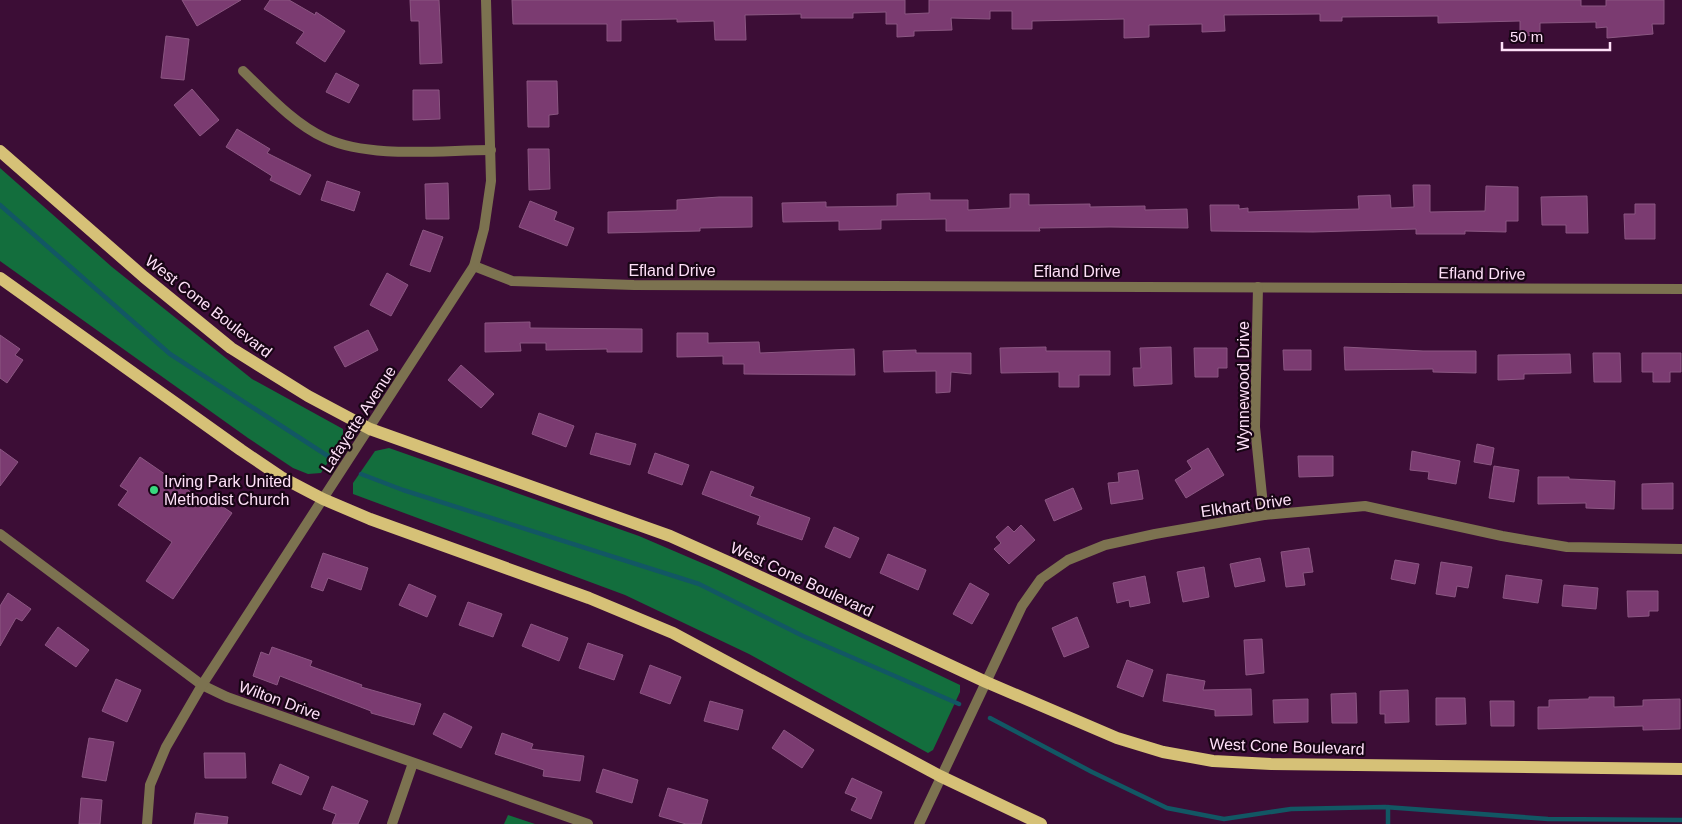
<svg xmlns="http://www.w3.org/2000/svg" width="1682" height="824" font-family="Arial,sans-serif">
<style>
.forest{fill:#136e3d}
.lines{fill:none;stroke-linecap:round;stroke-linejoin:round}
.stream{stroke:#125764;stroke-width:4.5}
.building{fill:#7b3b71;stroke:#8b5782}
.street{stroke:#7c7250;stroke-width:10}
.primary{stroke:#d6c177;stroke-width:12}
.poi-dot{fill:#39d87f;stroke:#180515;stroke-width:2}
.labels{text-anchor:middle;stroke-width:4.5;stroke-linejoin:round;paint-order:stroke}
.street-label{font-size:16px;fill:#fee0f8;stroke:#180515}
.poi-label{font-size:16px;fill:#fee0f8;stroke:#180515;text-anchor:start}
</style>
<rect width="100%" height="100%" fill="#3c0d36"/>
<!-- forest -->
<g class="forest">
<path d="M0 168 112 267 252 379 343 429V439L321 473 308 474 293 468 248 438 0 261Z"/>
<path d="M389 448 639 536 716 569 960 685V692L933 750 928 753 749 654 625 595 353 494V483L375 451Z"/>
<path d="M508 815 535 824H504Z"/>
</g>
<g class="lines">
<!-- stream -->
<g class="stream">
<path d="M0 205 170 354 334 460"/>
<path d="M361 474 403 490 699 584 803 636 959 704"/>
<path d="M990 718 1092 772 1167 808 1224 819 1291 809 1385 807 1548 819 1682 820"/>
<path d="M1388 807V824"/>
</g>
</g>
<!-- building -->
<g class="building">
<path d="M182 0H241L197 26Z"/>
<path d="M270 0H289L315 15 316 12 345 31 325 62 296 43 304 32 264 9Z"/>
<path d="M410 0H439L442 63 420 64 419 21H411Z"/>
<path d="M512 0H905V14L929 13V0H1581V6H1606V0H1664V24H1652L1653 34 1607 38V27L1596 28V22L1540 23V35L1520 36V21L1438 23V16L1342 17V21H1320V14L1224 15 1225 31 1202 32V24L1149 25V37L1124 38V19L1032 21V29H1012V11H990V19L951 18 952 30 914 31V36L897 37V24H886V12L853 13V18H801V14L745 15 746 40H715L714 21 677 22V19L621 20V41H607V24H513Z"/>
<path d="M166 36 189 39 184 80 161 78Z"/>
<path d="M336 73 359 85 349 103 326 92Z"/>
<path d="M527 81H557L558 114 549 115V127H528Z"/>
<path d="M192 89 219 120 200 136 174 105Z"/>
<path d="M413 90H439L440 119 413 120Z"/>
<path d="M237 129 270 149 267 153 311 175 300 195 270 180 272 176 226 147Z"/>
<path d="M528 149H549L550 189 529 190Z"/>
<path d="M327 181 360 192 354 211 321 200Z"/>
<path d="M448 183 449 219H426L425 184Z"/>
<path d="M1413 185H1430V212L1485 211 1486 186 1518 187V221H1506V232L1465 231V234H1416V229L1313 232 1211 231 1210 205H1239V209L1248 208V212L1359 209 1358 196 1390 195 1391 208 1414 207Z"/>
<path d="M930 193V200H968V210L1010 208V194H1029V205L1090 204V207L1145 206V210L1187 209 1188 228 1110 227 1039 228 1040 231H946V219L881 220V229L839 230V221L783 222 782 203 826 202V207L897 206V194Z"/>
<path d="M1587 196 1588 233H1566V225H1542L1541 197Z"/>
<path d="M719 197H752V227L700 228V231L608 233V212L677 210V200Z"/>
<path d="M530 201 557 212 554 220 574 228 567 246 519 227Z"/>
<path d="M1635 204H1655V239H1625L1624 214H1635Z"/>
<path d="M423 230 443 237 430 272 410 265Z"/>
<path d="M387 273 408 285 391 316 370 305Z"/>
<path d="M530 322V328L642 329V352H607V349L546 350V343H520L521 351 485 352V323Z"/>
<path d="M368 330 378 350 345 367 334 347Z"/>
<path d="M677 333H708V343L759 342 760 353 854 349 855 375 744 374V364H723V356L677 357Z"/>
<path d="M0 335 20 349 15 355 23 360 7 383 0 378Z"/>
<path d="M1046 347V351H1110V375H1079V387H1059V372L1001 373 1000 348Z"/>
<path d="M1171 347 1172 384 1134 386 1133 368H1141L1140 348Z"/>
<path d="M1344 347 1423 351H1476V373L1433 372V369L1345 370Z"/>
<path d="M1194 348H1227V368H1218V377H1195Z"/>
<path d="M916 350V353H971V374L951 372 950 392 936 393V371L884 372 883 351Z"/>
<path d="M1283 350H1311V370H1284Z"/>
<path d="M1593 353H1620L1621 382H1594Z"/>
<path d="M1642 353H1681V372H1670V382H1653V372H1642Z"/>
<path d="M1570 354 1571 373 1524 374V379L1498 380V355Z"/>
<path d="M461 365 494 394 481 408 448 380Z"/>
<path d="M539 413 574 426 566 447 532 434Z"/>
<path d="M596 433 636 444 630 465 590 454Z"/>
<path d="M1477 444 1494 448 1491 465 1474 462Z"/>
<path d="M1208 448 1224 475 1186 498 1175 480 1192 469 1187 461Z"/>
<path d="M0 449 18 462 0 486Z"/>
<path d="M1412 451 1460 461 1456 484 1428 479 1429 472 1410 470Z"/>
<path d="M655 453 689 465 682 485 648 473Z"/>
<path d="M1298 456H1333V476L1299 477Z"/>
<path d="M140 457 201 499 204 494 232 513 173 599 146 581 172 542 118 505 128 491 120 486Z"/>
<path d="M1494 466 1519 470 1514 502 1489 498Z"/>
<path d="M1138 470 1143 499 1111 504 1108 483 1119 482 1118 473Z"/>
<path d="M711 471 754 487 750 496 810 518 802 540 757 524 760 516 702 494Z"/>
<path d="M1538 477H1569V479L1615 481 1614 509 1586 508V503L1538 504Z"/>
<path d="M1673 483V509H1642V484Z"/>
<path d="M1073 488 1082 509 1054 521 1045 500Z"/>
<path d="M1021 525 1035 540 1009 564 994 549 1001 543 996 537 1008 526 1014 532Z"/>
<path d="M834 527 859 538 850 558 825 547Z"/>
<path d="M1309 548 1313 572 1303 573 1305 585 1286 587 1281 552Z"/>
<path d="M323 553 368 568 361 590 328 578 323 591 311 587Z"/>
<path d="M888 554 926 570 918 590 880 573Z"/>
<path d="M1260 558 1265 581 1235 587 1230 564Z"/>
<path d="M1395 560 1419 564 1415 584 1391 579Z"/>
<path d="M1441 562 1472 567 1468 588 1457 586 1455 597 1436 594Z"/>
<path d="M1204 567 1209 597 1183 602 1177 572Z"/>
<path d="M1506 575 1542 580 1538 603 1503 598Z"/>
<path d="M1145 576 1150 603 1130 607 1129 600 1117 603 1113 583Z"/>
<path d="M970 583 989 594 972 624 953 614Z"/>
<path d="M409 584 436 596 427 617 399 605Z"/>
<path d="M1564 585 1598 588 1596 609 1562 606Z"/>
<path d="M1627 591H1658V611H1649V616L1628 617Z"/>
<path d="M8 593 31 609 22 621 16 618 0 646V606Z"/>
<path d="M468 602 502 614 493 637 459 625Z"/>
<path d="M1077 617 1089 647 1064 657 1052 628Z"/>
<path d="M531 624 568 638 559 661 522 646Z"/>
<path d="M58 627 89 650 76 667 45 645Z"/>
<path d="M1262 639 1264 673 1246 675 1244 640Z"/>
<path d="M588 643 623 655 614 680 579 668Z"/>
<path d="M272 647 312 661 310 666 362 685 361 687 421 704 414 725 371 713V711L280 676 277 685 253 676 261 652 269 655Z"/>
<path d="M1127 660 1153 670 1143 697 1117 687Z"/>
<path d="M650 665 681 677 670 704 640 693Z"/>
<path d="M1167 674 1205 681 1203 690 1251 689 1252 715 1215 716V710L1163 701Z"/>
<path d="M116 679 141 690 127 722 102 711Z"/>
<path d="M1408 690 1409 722 1385 723V714H1380V691Z"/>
<path d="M1356 693 1357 723H1332L1331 694Z"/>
<path d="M1589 697H1614V707L1643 706V700L1680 699V729L1643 730V726L1538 729V707H1549V700L1589 699Z"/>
<path d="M1436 698H1465L1466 724 1436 725Z"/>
<path d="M1308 699V722L1274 723 1273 700Z"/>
<path d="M710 701 743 710 738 730 704 721Z"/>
<path d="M1490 701H1514V726H1491Z"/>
<path d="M444 713 472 727 461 748 433 734Z"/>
<path d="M784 730 814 750 802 768 772 748Z"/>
<path d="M502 733 533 744 531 749 584 756 580 781 543 776 544 770 495 754Z"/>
<path d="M89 738 114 742 106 781 82 777Z"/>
<path d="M204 753H245L246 778H205Z"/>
<path d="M280 764 309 777 301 795 272 783Z"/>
<path d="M603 769 638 780 632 803 596 792Z"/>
<path d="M852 778 882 792 871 819 851 810 857 798 845 793Z"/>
<path d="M332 786 368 801 358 824H332L336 814 323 809Z"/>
<path d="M668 788 708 800 701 824H686L659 816Z"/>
<path d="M81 798 102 800 100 824H79Z"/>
<path d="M196 813 228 817 227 824H194Z"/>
</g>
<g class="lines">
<!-- street -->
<g class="street">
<path d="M243 71C267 94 294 124 325 138 370 159 441 150 491 150"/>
<path d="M474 266 512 281 634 285 1682 289"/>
<path d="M1258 287 1255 427 1264 515"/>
<path d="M0 534 202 685 227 697 588 824"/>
<path d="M147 824 150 785 166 747 202 685 474 266 484 229 491 181 486 0"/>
<path d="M392 824 413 763"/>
<path d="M919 824 1022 606 1041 579 1068 560 1105 545 1155 534 1264 515 1365 506 1502 536 1567 547 1682 549"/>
</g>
<!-- primary -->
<g class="primary">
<path d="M0 151 144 277 231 348 308 396 370 429 670 536 737 566 986 682 1117 738 1163 752 1213 761 1271 764 1682 769"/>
<path d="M0 278 241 450 281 477 323 499 370 519 589 598 673 633 940 776 1041 824"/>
</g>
</g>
<!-- markers -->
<circle class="poi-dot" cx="154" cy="490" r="5"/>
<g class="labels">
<!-- street labels -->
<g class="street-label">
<text x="672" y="276">Efland Drive</text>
<text x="1077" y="277">Efland Drive</text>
<text transform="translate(1482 273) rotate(1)" y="6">Efland Drive</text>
<text transform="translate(209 306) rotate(38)" y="6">West Cone Boulevard</text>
<text transform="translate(1243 386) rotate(-90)" y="6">Wynnewood Drive</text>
<text transform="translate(358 419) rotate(-57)" y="6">Lafayette Avenue</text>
<text transform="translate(1246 505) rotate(-8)" y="6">Elkhart Drive</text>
<text transform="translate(802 579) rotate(25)" y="6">West Cone Boulevard</text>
<text transform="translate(280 700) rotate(20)" y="6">Wilton Drive</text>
<text transform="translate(1287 746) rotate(2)" y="6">West Cone Boulevard</text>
</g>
<!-- poi labels -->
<g class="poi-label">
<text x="164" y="487">Irving Park United<tspan x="164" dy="18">Methodist Church</tspan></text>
</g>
</g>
<!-- scale -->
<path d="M1502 42v8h108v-8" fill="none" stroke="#fee0f8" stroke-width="2.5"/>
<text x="1510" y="42" font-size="15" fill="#fee0f8" stroke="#180515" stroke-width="4" paint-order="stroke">50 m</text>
</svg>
